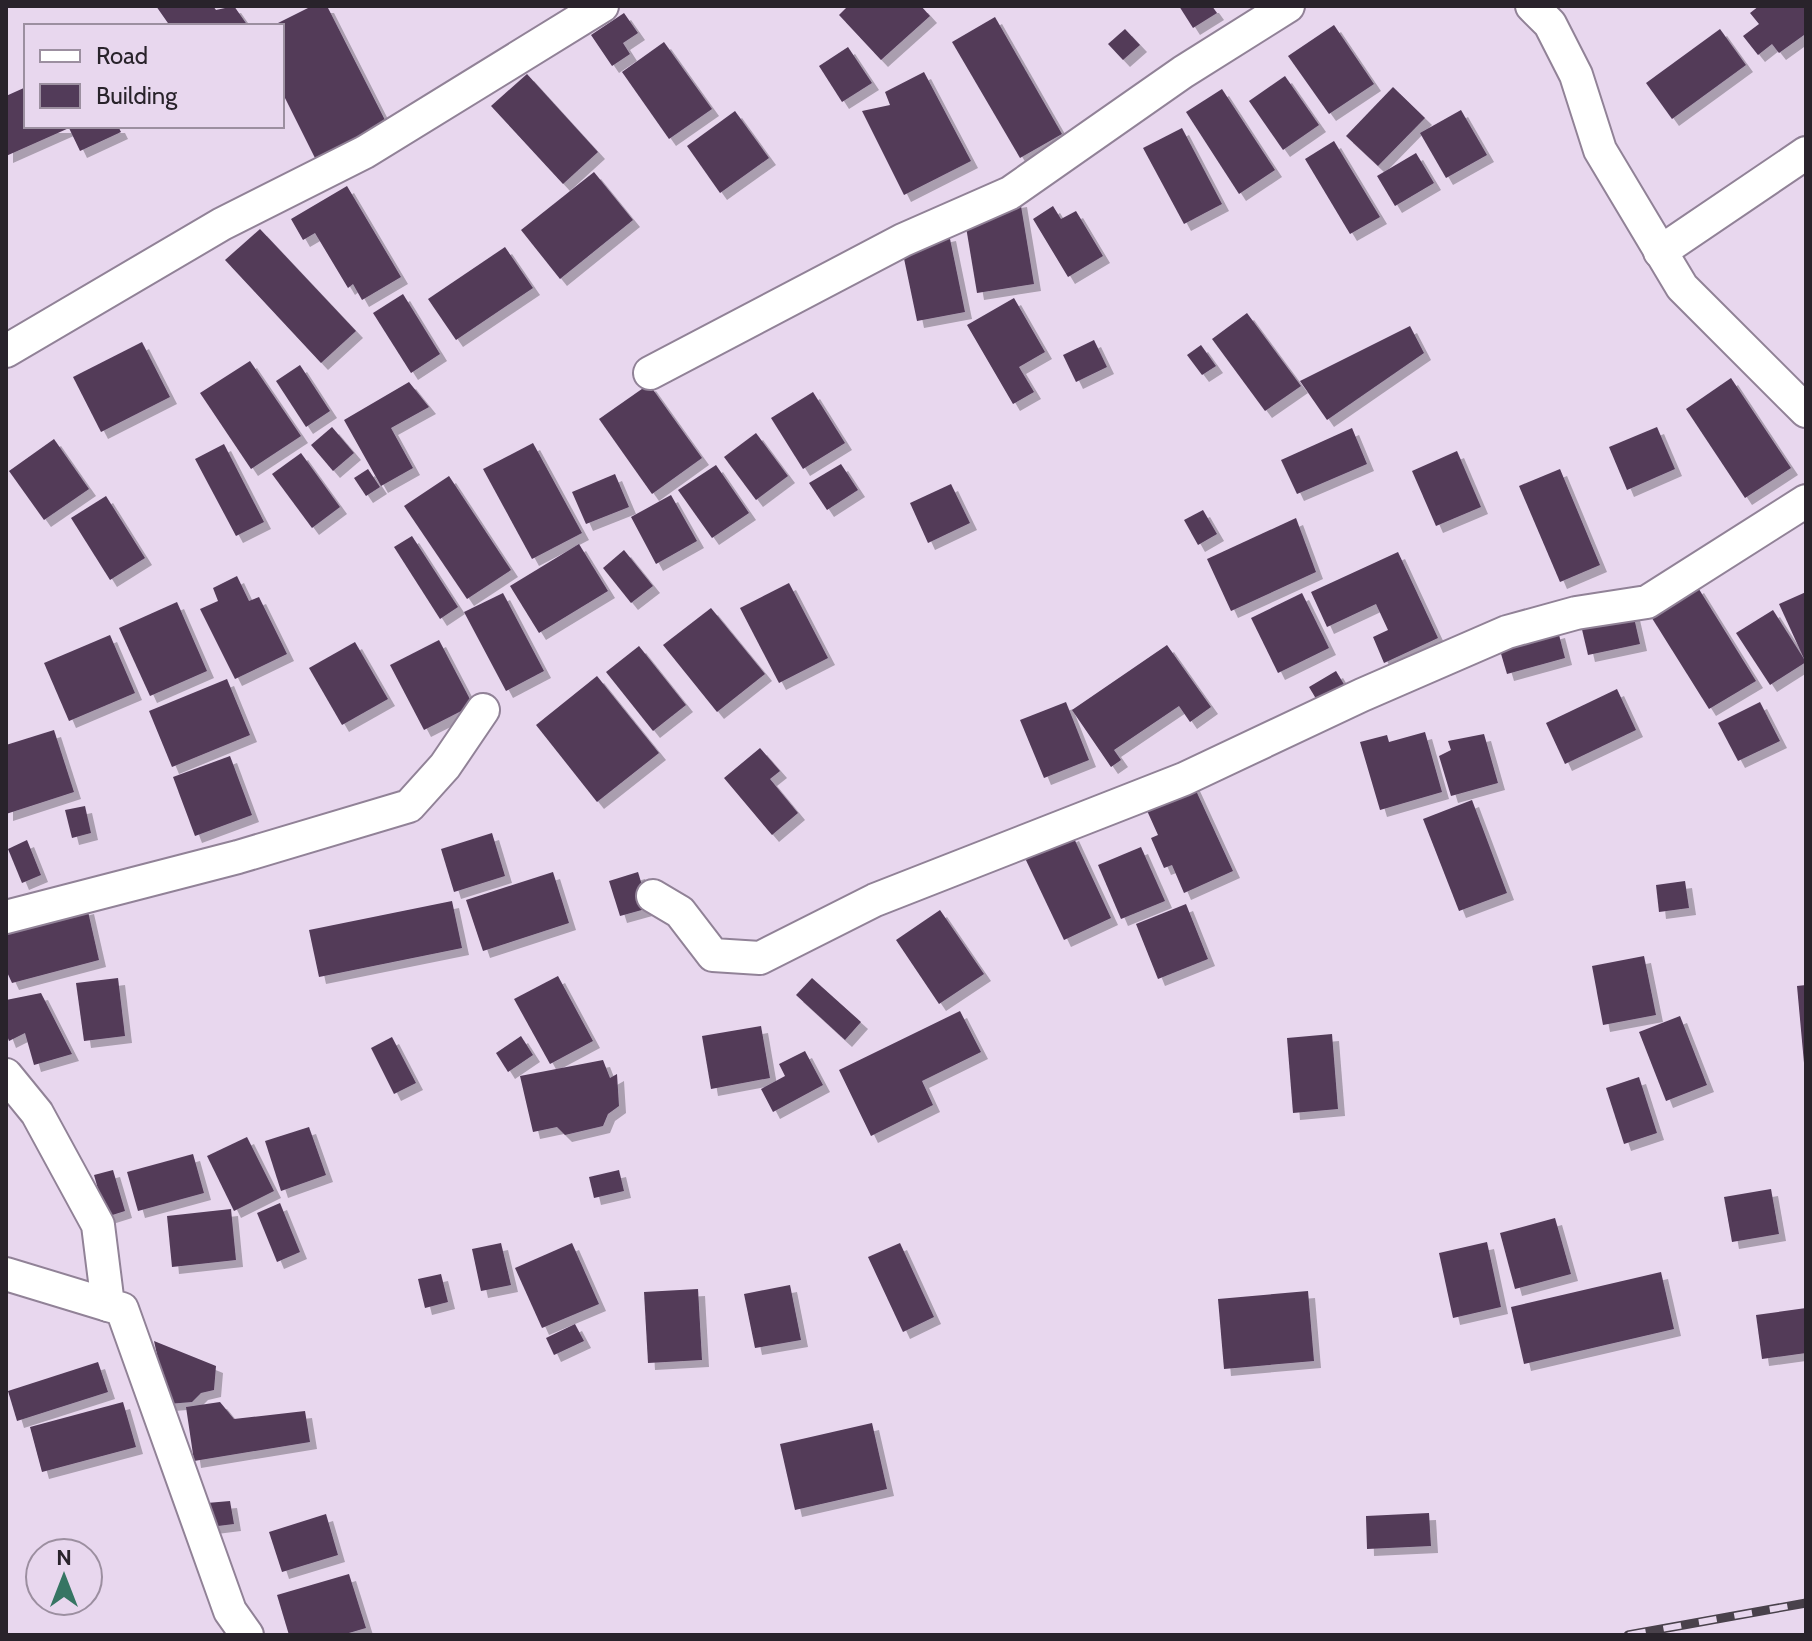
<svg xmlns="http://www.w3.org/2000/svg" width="1812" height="1641" font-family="Cabin,sans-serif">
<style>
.building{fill:#523b59;filter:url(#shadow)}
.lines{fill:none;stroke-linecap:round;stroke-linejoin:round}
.minor-casing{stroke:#918297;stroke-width:36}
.minor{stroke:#fff;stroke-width:32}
.rail-casing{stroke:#49414b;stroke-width:9}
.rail{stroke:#e8d7ee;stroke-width:6;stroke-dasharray:18;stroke-linecap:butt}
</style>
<defs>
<filter id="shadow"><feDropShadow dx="7" dy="7" stdDeviation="0" flood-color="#0004"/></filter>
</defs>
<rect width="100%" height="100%" fill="#e8d7ee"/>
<!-- building -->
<g class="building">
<path d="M156 6H213L216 10 234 6 248 26H170Z"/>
<path d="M312 6H327L388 126 317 162 282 92V26H272Z"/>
<path d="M848 6H921L930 16 881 60 839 15Z"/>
<path d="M1179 6H1212L1217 13 1193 28Z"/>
<path d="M1759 6H1806V37L1804 35 1779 53 1772 44 1758 55 1743 36 1759 24 1750 13Z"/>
<path d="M624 13 638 33 623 43 630 54 612 66 591 35Z"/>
<path d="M995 17 1062 134 1020 158 952 42Z"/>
<path d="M1334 25 1374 84 1329 114 1288 56Z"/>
<path d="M1125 29 1140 45 1123 60 1108 44Z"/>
<path d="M1720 29 1746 65 1672 119 1646 83Z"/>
<path d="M664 42 712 109 669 139 622 72Z"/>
<path d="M848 47 872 83 842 102 819 66Z"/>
<path d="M924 72 971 161 904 195 862 111 890 105 885 92Z"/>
<path d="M527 74 598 152 563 184 491 106Z"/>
<path d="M1285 76 1319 125 1283 150 1249 101Z"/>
<path d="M26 87V126H118L121 132 80 151 69 128 6 156V96Z"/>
<path d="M1393 87 1425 118 1378 166 1346 136Z"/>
<path d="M1222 89 1275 170 1239 194 1186 112Z"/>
<path d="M1461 110 1487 155 1446 178 1420 133Z"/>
<path d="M735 111 769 158 720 193 687 146Z"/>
<path d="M1182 128 1222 204 1184 224 1143 148Z"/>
<path d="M1334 141 1380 217 1350 234 1305 159Z"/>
<path d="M1416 153 1434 183 1395 206 1377 176Z"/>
<path d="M594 172 633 220 560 279 521 230Z"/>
<path d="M347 186 401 277 362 300 353 284 348 288 315 233 303 240 291 219Z"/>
<path d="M1020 200 1034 284 977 293 963 209Z"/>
<path d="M1053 206 1061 219 1076 211 1103 256 1068 277 1033 219Z"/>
<path d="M260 229 356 331 321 363 225 260Z"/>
<path d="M949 234 965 312 917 321 901 244Z"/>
<path d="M505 247 533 288 456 340 428 299Z"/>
<path d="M403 294 440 354 411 373 373 313Z"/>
<path d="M1014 298 1045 352 1019 367 1034 392 1013 404 967 325Z"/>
<path d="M1247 313 1301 386 1265 411 1212 339Z"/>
<path d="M1410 326 1424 353 1327 420 1300 381Z"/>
<path d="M1094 340 1107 367 1076 382 1063 355Z"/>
<path d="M142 342 170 397 101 432 73 377Z"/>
<path d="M1201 345 1216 366 1202 375 1187 355Z"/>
<path d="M250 361 301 436 251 469 200 393Z"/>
<path d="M300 365 330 411 306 427 276 381Z"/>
<path d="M1731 378 1791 468 1745 498 1686 409Z"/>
<path d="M409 382 429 407 391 428 413 468 381 486 344 420Z"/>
<path d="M649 384 702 458 652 494 599 419Z"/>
<path d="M813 392 845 443 803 469 771 418Z"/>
<path d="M332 427 354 453 333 471 311 445Z"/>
<path d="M1657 427 1675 469 1627 490 1609 447Z"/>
<path d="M1352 428 1367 464 1297 494 1281 460Z"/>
<path d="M756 433 788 476 756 500 724 457Z"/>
<path d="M54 439 89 489 44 520 9 471Z"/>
<path d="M533 443 582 533 532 559 483 469Z"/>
<path d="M224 444 264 522 236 536 195 459Z"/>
<path d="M1457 451 1481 507 1436 526 1412 471Z"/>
<path d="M301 453 340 507 312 528 272 474Z"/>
<path d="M841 464 858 490 827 510 809 483Z"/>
<path d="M716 465 749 513 712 538 678 490Z"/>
<path d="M368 469 380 487 366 496 354 478Z"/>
<path d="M1560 469 1600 565 1560 582 1519 486Z"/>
<path d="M615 474 629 507 586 524 572 492Z"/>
<path d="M449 476 511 570 467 599 404 506Z"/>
<path d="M951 484 970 523 928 543 910 503Z"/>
<path d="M671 495 697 541 656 564 631 517Z"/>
<path d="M106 496 145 558 110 580 71 518Z"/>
<path d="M1203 510 1217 534 1198 545 1184 520Z"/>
<path d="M1296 518 1316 572 1231 611 1207 559Z"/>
<path d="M412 536 458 607 440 619 394 547Z"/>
<path d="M579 544 608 591 539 633 510 586Z"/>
<path d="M624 550 653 586 631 603 603 568Z"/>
<path d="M1398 552 1438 638 1384 663 1373 637 1388 630 1376 604 1327 627 1311 592Z"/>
<path d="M237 576 249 601 259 597 287 654 235 679 200 609 218 601 213 588Z"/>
<path d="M789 583 828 658 779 683 740 608Z"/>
<path d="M1697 586 1756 681 1709 709 1650 615Z"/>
<path d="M1806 592V663L1779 604Z"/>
<path d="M503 593 544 671 506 691 464 612Z"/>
<path d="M1302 593 1329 648 1278 673 1251 618Z"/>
<path d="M177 602 207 671 150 696 119 628Z"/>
<path d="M711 608 765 674 717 712 663 645Z"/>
<path d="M1632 609 1640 644 1588 655 1580 621Z"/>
<path d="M1773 610 1806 662 1770 685 1736 633Z"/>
<path d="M1558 631 1565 658 1507 674 1499 647Z"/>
<path d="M110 635 135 693 69 721 44 663Z"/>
<path d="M439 640 473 705 424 730 390 665Z"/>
<path d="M355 642 388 699 342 725 309 668Z"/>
<path d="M1167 645 1211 707 1190 722 1179 706 1114 750 1121 760 1111 767 1072 710Z"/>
<path d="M639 646 686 705 653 731 606 672Z"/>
<path d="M1336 671 1345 686 1318 702 1309 687Z"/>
<path d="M597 676 659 753 597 802 536 725Z"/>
<path d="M227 679 250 735 172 767 149 711Z"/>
<path d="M1617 689 1636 730 1565 764 1546 723Z"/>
<path d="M1066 702 1089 760 1044 778 1020 720Z"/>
<path d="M1760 702 1780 741 1738 761 1718 723Z"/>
<path d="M54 730 74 792 6 814V745Z"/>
<path d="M1425 732 1442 792 1380 810 1360 742 1387 735 1389 742Z"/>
<path d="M1484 734 1498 783 1451 796 1439 756 1451 750 1448 741Z"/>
<path d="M760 748 780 771 770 779 798 813 772 835 724 778Z"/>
<path d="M230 756 252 815 195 836 173 777Z"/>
<path d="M1192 782 1233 871 1184 893 1172 865 1164 868 1151 838 1158 835 1144 804Z"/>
<path d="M1472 800 1507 893 1459 911 1423 819Z"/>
<path d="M85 806 91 833 72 838 65 810Z"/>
<path d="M492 833 505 876 454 892 441 849Z"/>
<path d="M1072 834 1111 918 1064 940 1024 856Z"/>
<path d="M27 840 41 875 22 883 8 849Z"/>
<path d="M1141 847 1165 901 1121 919 1098 865Z"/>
<path d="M553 872 569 923 483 951 466 900Z"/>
<path d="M638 872 649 908 620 916 609 881Z"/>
<path d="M1685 881 1689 908 1659 912 1656 885Z"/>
<path d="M452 901 462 948 319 977 309 930Z"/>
<path d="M1186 904 1208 959 1158 979 1136 924Z"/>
<path d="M87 907 99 960 12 983 6 970V928Z"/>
<path d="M940 910 984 974 939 1004 896 940Z"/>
<path d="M1644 956 1656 1015 1603 1025 1592 966Z"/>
<path d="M558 976 593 1041 550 1064 514 999Z"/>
<path d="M118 978 125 1036 84 1041 76 983Z"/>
<path d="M812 978 861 1022 845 1040 796 995Z"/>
<path d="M1806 985V1063H1804L1797 986Z"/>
<path d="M41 993 72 1054 34 1065 25 1033 9 1041 6 1033V1000Z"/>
<path d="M960 1011 981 1052 922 1081 933 1105 871 1136 839 1070Z"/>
<path d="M1680 1016 1707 1085 1666 1101 1639 1032Z"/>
<path d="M761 1026 770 1078 711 1089 702 1036Z"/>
<path d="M1332 1034 1338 1109 1293 1113 1287 1038Z"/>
<path d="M521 1036 533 1055 508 1072 496 1053Z"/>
<path d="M392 1037 416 1083 394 1094 371 1048Z"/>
<path d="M805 1051 823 1085 773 1112 761 1089 785 1076 779 1064Z"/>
<path d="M603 1060 610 1078 617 1074 619 1106 608 1114 603 1126 565 1135 557 1127 533 1132 520 1076Z"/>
<path d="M1639 1077 1657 1133 1624 1144 1606 1088Z"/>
<path d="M309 1127 326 1175 281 1191 265 1141Z"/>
<path d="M247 1137 274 1191 234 1211 207 1156Z"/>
<path d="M193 1154 204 1193 138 1211 127 1172Z"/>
<path d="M113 1170 125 1211 106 1217 94 1175Z"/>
<path d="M619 1170 624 1191 594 1198 589 1177Z"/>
<path d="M1771 1189 1779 1234 1732 1242 1724 1197Z"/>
<path d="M280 1203 300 1252 277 1262 257 1213Z"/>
<path d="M231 1209 236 1260 172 1267 167 1216Z"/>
<path d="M1555 1218 1571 1274 1515 1289 1500 1233Z"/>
<path d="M1487 1242 1501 1307 1453 1318 1439 1253Z"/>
<path d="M501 1243 511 1285 481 1291 472 1249Z"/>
<path d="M572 1243 599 1304 542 1328 515 1268Z"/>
<path d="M900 1243 934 1317 903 1332 868 1257Z"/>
<path d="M1661 1272 1674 1329 1524 1364 1511 1307Z"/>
<path d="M441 1274 448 1302 425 1308 418 1279Z"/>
<path d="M790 1285 801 1340 755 1348 744 1294Z"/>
<path d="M698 1289 702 1360 648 1363 644 1292Z"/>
<path d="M1308 1291 1314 1361 1224 1369 1218 1299Z"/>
<path d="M1806 1308V1353L1762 1359 1756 1315Z"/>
<path d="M575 1324 584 1341 554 1355 546 1338Z"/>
<path d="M154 1341 216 1366 214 1390 201 1393 192 1402 168 1404Z"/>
<path d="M98 1362 108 1392 17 1421 8 1391Z"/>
<path d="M123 1402 136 1447 42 1472 30 1427Z"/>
<path d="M220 1402 234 1419 305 1411 310 1442 194 1461 186 1407Z"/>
<path d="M872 1423 887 1489 795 1510 780 1444Z"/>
<path d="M230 1501 234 1524 210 1527 207 1503Z"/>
<path d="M1429 1513 1431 1546 1367 1549 1366 1516Z"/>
<path d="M326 1514 338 1555 282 1572 269 1532Z"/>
<path d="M349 1574 366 1628 342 1635H289L277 1595Z"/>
</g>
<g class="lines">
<!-- minor casing -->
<g class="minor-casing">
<g id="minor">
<path d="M1532 6 1550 24 1576 75 1600 150 1682 287 1806 411"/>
<path d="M1660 252 1806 153"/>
<path d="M6 351 222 224 365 152 602 6"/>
<path d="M650 373 903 240 1010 193 1183 72 1288 6"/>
<path d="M653 896 680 912 713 955 760 958 875 900 1184 779 1362 695 1507 632 1576 613 1647 602 1806 501"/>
<path d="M6 917 238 857 409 806 445 766 483 710"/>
<path d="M6 1075 37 1113 98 1225 108 1305 122 1309 230 1611 247 1635"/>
<path d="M6 1274 108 1305"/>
</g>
</g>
<!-- minor -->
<use href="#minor" class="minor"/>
<!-- rail casing -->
<g class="rail-casing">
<path id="rail" d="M1628 1635 1806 1603"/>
</g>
<!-- rail -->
<use href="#rail" class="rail"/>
</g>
<!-- border -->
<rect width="1812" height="1641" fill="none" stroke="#29232b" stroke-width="16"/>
<!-- legend -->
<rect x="24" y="24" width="260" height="104" fill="#e8d7ee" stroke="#9c8fa0" stroke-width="2"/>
<rect x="40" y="50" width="40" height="12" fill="#ffffff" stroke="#9c8fa0" stroke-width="2"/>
<text x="96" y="64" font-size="24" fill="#29232b">Road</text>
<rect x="40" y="84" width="40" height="24" fill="#523b59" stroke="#9c8fa0" stroke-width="2"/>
<text x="96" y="104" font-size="24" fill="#29232b">Building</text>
<!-- north arrow -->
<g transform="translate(64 1577)"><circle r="38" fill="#e8d7ee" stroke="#9c8fa0" stroke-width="2"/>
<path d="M0-6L14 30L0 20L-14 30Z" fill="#367563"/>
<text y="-12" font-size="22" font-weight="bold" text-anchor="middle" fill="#29232b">N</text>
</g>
</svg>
